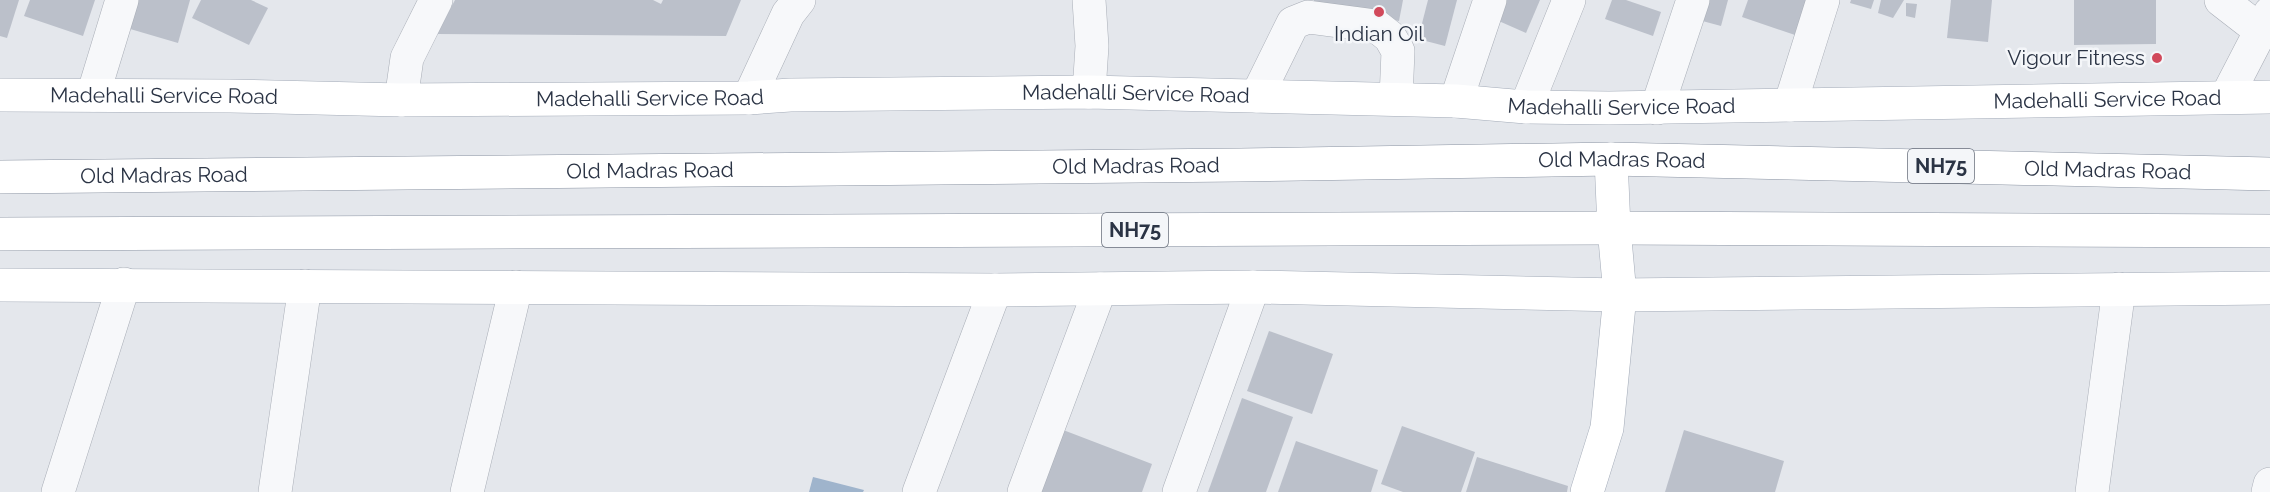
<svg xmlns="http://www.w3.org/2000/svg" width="2270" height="492" font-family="Raleway,sans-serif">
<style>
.water{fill:#9fb4cc}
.building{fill:#bbc0ca}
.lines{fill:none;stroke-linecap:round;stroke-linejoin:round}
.minor-casing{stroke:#a9aeb7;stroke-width:34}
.major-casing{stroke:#a3abb8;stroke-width:34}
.highway-casing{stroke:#8b94a3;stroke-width:34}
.minor{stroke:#f7f8fa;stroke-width:33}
.major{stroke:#fff;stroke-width:33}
.highway{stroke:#fff;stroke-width:33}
.poi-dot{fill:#d1495b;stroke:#f4f6f9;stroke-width:2}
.labels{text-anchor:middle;stroke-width:5;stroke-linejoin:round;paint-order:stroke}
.shield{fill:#f4f6f9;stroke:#676e7b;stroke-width:1.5}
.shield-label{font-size:20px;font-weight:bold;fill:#2b3445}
.poi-label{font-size:21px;fill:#2b3445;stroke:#f4f6f9}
.street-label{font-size:21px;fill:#2b3445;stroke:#f4f6f9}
</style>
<rect width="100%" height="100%" fill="#e4e7ec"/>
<!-- water -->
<path class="water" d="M813 477 864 490 863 492H809Z"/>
<!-- building -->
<g class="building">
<path d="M0 0H19L7 38 0 36Z"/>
<path d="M30 0H95L83 36 24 16Z"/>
<path d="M128 0H190L178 43 120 26Z"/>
<path d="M201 0H251L268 8 249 45 192 18Z"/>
<path d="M455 0H653L661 4 663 0H741L726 36 437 34Z"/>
<path d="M1314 0H1403L1399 21 1314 4Z"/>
<path d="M1428 0H1457L1445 46 1418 39Z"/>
<path d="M1500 0H1540L1526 33 1492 18Z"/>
<path d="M1612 0H1626L1661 12 1653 36 1605 19Z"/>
<path d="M1700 0H1728L1721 26 1695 19Z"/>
<path d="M1748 0H1806L1795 35 1742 17Z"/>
<path d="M1851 0H1874L1871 9 1850 3Z"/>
<path d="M1881 0H1904L1893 18 1878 13Z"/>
<path d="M1951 0H1992L1988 42 1947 38Z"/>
<path d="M2074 0H2156V44L2074 45Z"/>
<path d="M1906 3 1917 4 1915 18 1906 16Z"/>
<path d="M1269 331 1333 354 1312 414 1247 391Z"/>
<path d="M1242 398 1293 417 1266 492H1208Z"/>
<path d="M1402 426 1475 452 1461 492H1403L1381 484Z"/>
<path d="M1058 428 1152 464 1142 492H1033Z"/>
<path d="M1684 430 1784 461 1775 492H1665Z"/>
<path d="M1296 441 1378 470 1371 492H1278Z"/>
<path d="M1477 457 1568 486 1567 492H1466Z"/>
</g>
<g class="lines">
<!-- minor casing -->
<g class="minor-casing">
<g id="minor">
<path d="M1089 0 1092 46 1089 92"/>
<path d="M2221 0 2261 31"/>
<path d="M93 95 122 0"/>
<path d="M1257 96 1293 23 1308 17 1376 26 1390 37 1398 51 1396 99"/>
<path d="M2227 96 2270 13"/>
<path d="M749 98 788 14 799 0"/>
<path d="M401 100 407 58 436 0"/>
<path d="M1456 101 1490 0"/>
<path d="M1790 105 1823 0"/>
<path d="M1526 107 1569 0"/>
<path d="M1657 108 1693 0"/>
<path d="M58 492 124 284"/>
<path d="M275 492 305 286"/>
<path d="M467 492 516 287"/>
<path d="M919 492 995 290"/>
<path d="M1024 492 1100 289"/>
<path d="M1179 492 1253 287"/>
<path d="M2092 492 2119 289"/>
<path d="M2268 492 2270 484"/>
</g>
</g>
<!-- major casing -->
<g class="major-casing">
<g id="major">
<path id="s1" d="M0 95 230 96 401 100 749 98 790 95 1089 92 1456 101 1526 107 1609 108 2270 97"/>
<path d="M0 285 995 290 1253 287 1620 295 2270 288"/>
<path d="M1587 492 1607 428 1620 295 1614 228 1611 159"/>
</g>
</g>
<!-- highway casing -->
<g class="highway-casing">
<g id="highway">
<path id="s2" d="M0 177 1240 165 1611 159 2270 174"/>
<path d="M0 234 1614 228 2270 231"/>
</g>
</g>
<!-- minor -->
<use href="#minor" class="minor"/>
<!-- major -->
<use href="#major" class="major"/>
<!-- highway -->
<use href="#highway" class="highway"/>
</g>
<!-- markers -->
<g class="poi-dot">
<circle cx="1379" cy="12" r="6"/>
<circle cx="2157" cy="58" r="6"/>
</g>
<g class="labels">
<!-- shield labels -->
<g class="shield">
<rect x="1908" y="149" width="66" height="34" rx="4.5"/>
<rect x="1102" y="213" width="66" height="34" rx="4.5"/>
</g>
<g class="shield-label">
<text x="1941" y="173">NH75</text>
<text x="1135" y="237">NH75</text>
</g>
<!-- poi labels -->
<g class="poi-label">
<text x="1379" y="41">Indian Oil</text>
<text x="2145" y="65" text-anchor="end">Vigour Fitness</text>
</g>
<!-- street labels -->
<g class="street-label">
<text dy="7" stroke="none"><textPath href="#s1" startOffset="1136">Madehalli Service Road</textPath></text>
<text dy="7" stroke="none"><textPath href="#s1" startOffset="164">Madehalli Service Road</textPath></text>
<text dy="7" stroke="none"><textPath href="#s1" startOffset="650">Madehalli Service Road</textPath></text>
<text dy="7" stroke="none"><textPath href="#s1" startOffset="2108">Madehalli Service Road</textPath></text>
<text dy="7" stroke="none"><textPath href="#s1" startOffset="1622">Madehalli Service Road</textPath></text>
<text dy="7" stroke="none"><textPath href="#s2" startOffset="1622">Old Madras Road</textPath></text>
<text dy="7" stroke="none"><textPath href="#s2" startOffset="1136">Old Madras Road</textPath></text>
<text dy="7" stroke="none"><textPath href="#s2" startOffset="2108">Old Madras Road</textPath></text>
<text dy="7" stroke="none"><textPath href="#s2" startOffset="650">Old Madras Road</textPath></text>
<text dy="7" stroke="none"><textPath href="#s2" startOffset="164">Old Madras Road</textPath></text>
</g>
</g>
</svg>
